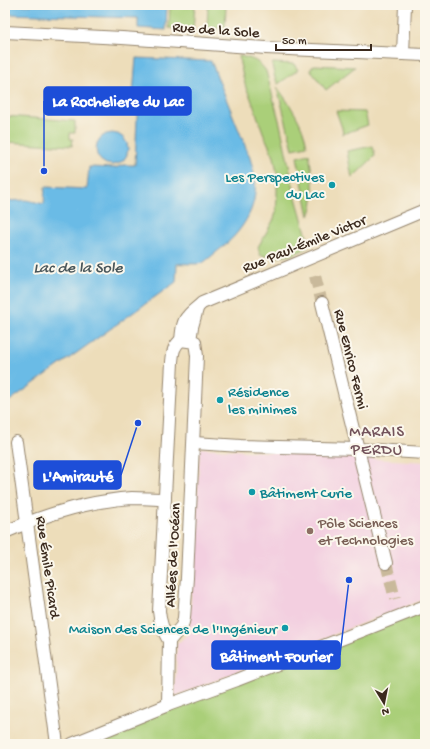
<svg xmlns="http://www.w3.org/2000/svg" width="430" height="749" font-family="'Gochi Hand',sans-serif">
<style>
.built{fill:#f3cfe0}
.green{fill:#aacf79;stroke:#727c4c}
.water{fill:#6bbbe6;stroke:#537282}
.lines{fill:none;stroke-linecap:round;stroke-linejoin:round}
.minor-tunnel{stroke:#c9b99b;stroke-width:12;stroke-dasharray:12 6;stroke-linecap:butt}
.minor-casing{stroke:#94846c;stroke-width:14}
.minor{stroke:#fff;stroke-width:12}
.culture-dot{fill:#0f9aa8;stroke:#fbf7ec;stroke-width:1.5}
.education-dot{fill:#8d6e63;stroke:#fbf7ec;stroke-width:1.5}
.labels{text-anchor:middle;stroke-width:4;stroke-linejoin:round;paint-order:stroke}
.street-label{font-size:15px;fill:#3b2a1e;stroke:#fbf7ec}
.culture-label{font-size:15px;fill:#0d838f;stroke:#fbf7ec;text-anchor:end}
.education-label{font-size:15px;fill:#785e54;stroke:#fbf7ec;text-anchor:start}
.water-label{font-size:16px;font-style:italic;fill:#49565a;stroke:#fbf7ec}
.neighbourhood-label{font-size:16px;letter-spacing:1px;fill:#73535b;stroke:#fbf7ec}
.leader{fill:none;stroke:#1d4ed8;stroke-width:1.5}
.callout-dot{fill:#1d4ed8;stroke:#fbf7ec;stroke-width:1.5}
.callout{fill:#1d4ed8;stroke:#1d4ed8;stroke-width:1.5}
.callout-label{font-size:16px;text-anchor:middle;font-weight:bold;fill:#fff}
</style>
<rect width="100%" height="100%" fill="#fbf7ec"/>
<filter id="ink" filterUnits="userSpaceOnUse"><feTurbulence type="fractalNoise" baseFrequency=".025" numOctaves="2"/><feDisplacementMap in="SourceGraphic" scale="8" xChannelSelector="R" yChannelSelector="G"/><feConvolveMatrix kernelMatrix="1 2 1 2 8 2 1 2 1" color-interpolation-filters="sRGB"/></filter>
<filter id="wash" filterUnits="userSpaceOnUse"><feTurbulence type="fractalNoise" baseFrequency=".012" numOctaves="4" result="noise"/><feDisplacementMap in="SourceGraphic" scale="16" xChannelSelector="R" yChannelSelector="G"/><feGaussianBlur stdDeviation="0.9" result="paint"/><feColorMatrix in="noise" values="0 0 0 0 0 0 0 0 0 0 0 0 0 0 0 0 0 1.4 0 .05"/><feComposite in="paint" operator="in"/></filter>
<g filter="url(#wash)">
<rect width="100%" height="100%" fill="#edddba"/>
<!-- built -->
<path class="built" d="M200 448 425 462V599L175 696 177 644 189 633Z"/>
<!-- green -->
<g class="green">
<path d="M170 5H195L193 30 169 28Z"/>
<path d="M208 5H226L225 28H207Z"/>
<path d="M239 56C252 58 259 61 266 71L280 124 295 194 308 240V247C293 257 278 259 260 255L258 247 274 219 276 212 277 196V173L274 157 264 135 250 96 246 88 240 64Z"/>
<path d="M273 63 294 64 298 70 278 84 275 78 272 65Z"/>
<path d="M314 65 355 67 326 90 310 70Z"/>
<path d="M277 87C291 106 303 123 307 146L293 149Z"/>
<path d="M336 111 365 112 368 125 343 134 342 128Z"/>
<path d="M5 116 75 121V133H70V139H73L72 146 5 142Z"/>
<path d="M373 146 375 156 352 178 347 151Z"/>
<path d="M309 154C312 172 317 199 309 216L297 157Z"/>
<path d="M425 606V744H72Z"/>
</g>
<!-- water -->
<g class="water">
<path d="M5 5H167L166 30 138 28V18L5 14Z"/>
<path d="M136 58 211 61 250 158C252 165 254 172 255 180 258 209 241 233 219 250 215 253 205 262 202 263 198 265 182 263 177 264L176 282 8 402 5 405V201L27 200 44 204 45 187 87 189 89 167 115 168 123 165H135L138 95 133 94Z"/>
<circle cx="112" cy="149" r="16"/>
</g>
</g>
<g filter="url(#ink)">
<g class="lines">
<!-- minor-tunnel -->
<g class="minor-tunnel">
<path d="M315 276 322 303"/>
<path d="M386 563 395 599"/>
</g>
<!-- minor casing -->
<g class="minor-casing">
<g id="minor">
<path d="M5 32 122 38 266 48 425 55"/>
<path d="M403 54 405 5"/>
<path d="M322 303 386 563"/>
<path d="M181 340 195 342 197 356 187 578 184 618 182 626 169 641C163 631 160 623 159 611L172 362C173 352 173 347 181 340Z"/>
<path d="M181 340C182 332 182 322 188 316 192 311 197 308 202 303L425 210"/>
<path d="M190 341 192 327 197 309"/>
<path d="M16 442 57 744"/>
<path d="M194 443 241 446 358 449 425 453"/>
<path d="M5 532C44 515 88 501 132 498 143 498 154 499 165 499"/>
<path d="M168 705 169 641"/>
<path d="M72 744 168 705 237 680 425 606"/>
</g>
</g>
<!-- minor -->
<use href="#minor" class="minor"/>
</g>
</g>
<!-- markers -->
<g class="culture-dot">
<circle cx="332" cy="185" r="4"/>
<circle cx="220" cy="400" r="4"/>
<circle cx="252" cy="492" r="4"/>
<circle cx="285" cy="628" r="4"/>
</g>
<circle class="education-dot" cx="310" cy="531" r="4"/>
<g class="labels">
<!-- street labels -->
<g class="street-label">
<text transform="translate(216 29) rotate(4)" y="5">Rue de la Sole</text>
<text transform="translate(304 243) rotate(-22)" y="5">Rue Paul-Émile Victor</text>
<text transform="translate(352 359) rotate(76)" y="5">Rue Enrico Fermi</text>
<text transform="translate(172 555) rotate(-87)" y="5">Allées de l'Océan</text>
<text transform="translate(49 567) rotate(82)" y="5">Rue Émile Picard</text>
</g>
<!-- culture labels -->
<g class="culture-label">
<text x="324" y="181">Les Perspectives<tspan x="324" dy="17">du Lac</tspan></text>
<text x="228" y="396" text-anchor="start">Résidence<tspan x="228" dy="17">les minimes</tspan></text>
<text x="260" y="497" text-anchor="start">Bâtiment Curie</text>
<text x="277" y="633">Maison des Sciences de l'Ingénieur</text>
</g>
<!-- education labels -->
<g class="education-label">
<text x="318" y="527">Pôle Sciences<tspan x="318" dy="17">et Technologies</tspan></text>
</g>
<!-- water labels -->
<g class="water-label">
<text x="78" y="272">Lac de la Sole</text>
</g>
<!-- neighbourhood labels -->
<g class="neighbourhood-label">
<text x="377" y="436">MARAIS<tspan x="377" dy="18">PERDU</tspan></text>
</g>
</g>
<!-- callouts -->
<path class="leader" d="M44 171L44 101M138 423L121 475M349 580L340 655"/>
<g class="callout-dot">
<circle cx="44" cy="171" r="4"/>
<circle cx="138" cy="423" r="4"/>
<circle cx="349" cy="580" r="4"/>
</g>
<g class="callout">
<rect x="44" y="87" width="147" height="28" rx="4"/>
<rect x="34" y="461" width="87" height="28" rx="4"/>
<rect x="212" y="641" width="128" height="28" rx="4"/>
</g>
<g class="callout-label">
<text x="118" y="106">La Rocheliere du Lac</text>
<text x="78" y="481">L'Amirauté</text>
<text x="276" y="661">Bâtiment Fourier</text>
</g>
<!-- margin -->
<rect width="430" height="749" fill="none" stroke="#fbf7ec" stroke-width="20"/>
<!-- north arrow -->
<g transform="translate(384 703) rotate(170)" stroke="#fbf7ec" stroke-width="3" paint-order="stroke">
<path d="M0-3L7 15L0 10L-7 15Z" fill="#3b2a1e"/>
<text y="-6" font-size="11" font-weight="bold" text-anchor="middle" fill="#3b2a1e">N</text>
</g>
<!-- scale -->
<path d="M276 44v6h95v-6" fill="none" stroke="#3b2a1e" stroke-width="2"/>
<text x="282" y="44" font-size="12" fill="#3b2a1e" stroke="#fbf7ec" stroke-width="3" paint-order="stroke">50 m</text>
</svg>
